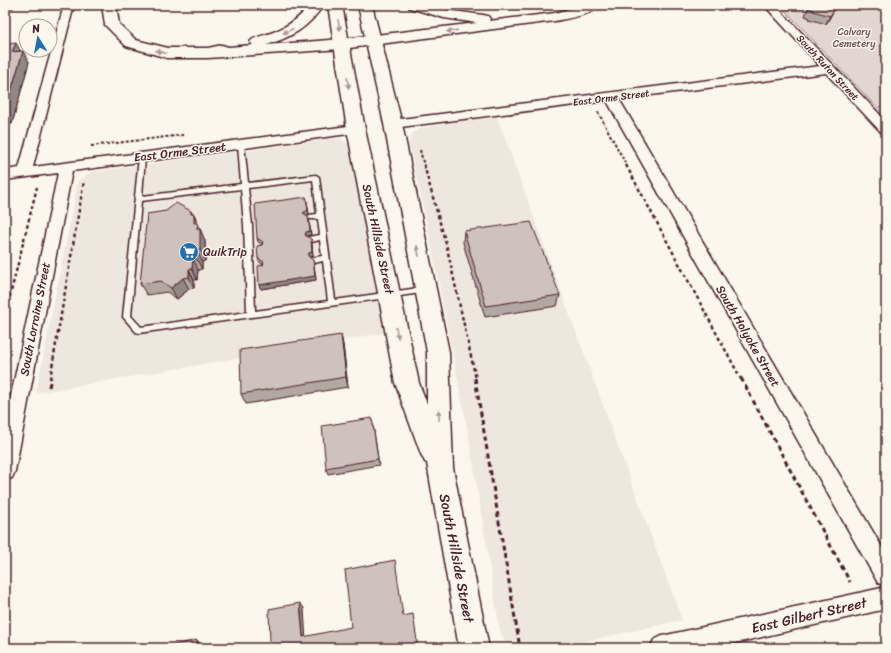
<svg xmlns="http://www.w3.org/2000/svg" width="891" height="653" font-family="Sriracha,sans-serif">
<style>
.built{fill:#eee7de}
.green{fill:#e2d7d0;stroke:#967b7e}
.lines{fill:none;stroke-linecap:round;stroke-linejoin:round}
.service-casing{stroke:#4a1f2b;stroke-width:3}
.minor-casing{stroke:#4a1f2b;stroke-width:3}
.secondary-casing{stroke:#4a1f2b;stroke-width:3}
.motorway-casing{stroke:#4a1f2b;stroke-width:3}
.path-far2{stroke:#4a1f2b;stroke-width:2;stroke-dasharray:3 2;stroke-linecap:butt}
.path-far1{stroke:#4a1f2b;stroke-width:2.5;stroke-dasharray:3.5 3;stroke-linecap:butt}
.path{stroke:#4a1f2b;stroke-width:3;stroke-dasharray:5 3.5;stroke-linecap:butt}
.service{fill:#fbf7ec;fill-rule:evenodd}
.minor{fill:#fbf7ec;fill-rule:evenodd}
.secondary{fill:#fbf7ec;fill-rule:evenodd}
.motorway{fill:#fbf7ec;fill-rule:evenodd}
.wall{fill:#b2a7a2;stroke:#4a1f2b}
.shaded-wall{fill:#918884;stroke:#4a1f2b}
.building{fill:#cfc2bc;stroke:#4a1f2b}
.oneway{fill:#ab9695}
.labels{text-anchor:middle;stroke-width:3;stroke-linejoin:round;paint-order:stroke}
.far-park-label{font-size:10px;fill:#704d54;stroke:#fbf7ec}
.far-street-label{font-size:10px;fill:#4a1f2b;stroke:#fbf7ec}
.street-label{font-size:12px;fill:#4a1f2b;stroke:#fbf7ec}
.poi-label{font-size:12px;fill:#4a1f2b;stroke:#fbf7ec;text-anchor:start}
.near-street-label{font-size:14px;fill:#4a1f2b;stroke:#fbf7ec}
</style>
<rect width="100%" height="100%" fill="#fbf7ec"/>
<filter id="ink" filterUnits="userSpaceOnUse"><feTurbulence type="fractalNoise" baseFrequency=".025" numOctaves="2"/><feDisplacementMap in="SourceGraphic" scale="8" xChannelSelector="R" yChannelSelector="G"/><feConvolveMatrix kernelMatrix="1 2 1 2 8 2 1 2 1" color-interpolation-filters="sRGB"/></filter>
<g filter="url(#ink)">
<!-- built -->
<g class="built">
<path d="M497 117 682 620 555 648H508L500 631 468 431 426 219 409 145 410 139 413 133 420 129 435 125Z"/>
<path d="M328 139H341L350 145 384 333 36 393 78 181 86 175 97 171Z"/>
</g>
<!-- green -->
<path class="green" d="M780 5H886V117Z"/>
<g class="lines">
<!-- service casing -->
<g class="service-casing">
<path id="service" d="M241 142 244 144 248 183 316 175 319 177 335 300 425 287 429 290 428 292 139 333 136 332 123 317 139 157 142 155 145 157 142 196 241 184 238 144ZM313 180 317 214 309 215 305 217 309 219H318L320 235 308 237 307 239 311 242 320 240 322 256 311 258 310 260 314 263 323 261 328 301 255 311 252 225 248 188ZM241 189 244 225 247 312 141 327 131 316 141 201Z"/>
</g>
<!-- minor casing -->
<g class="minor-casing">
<g id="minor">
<path d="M5 5H14L13 7 5 8Z"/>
<path d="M64 5H74L33 167 356 125 361 126 363 129 361 132 356 133 72 171 15 471 12 478 5 480V424L58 173 5 180V170L19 168Z"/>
<path d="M764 5H775L886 121V133L881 132 826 73 619 99 886 554V586L878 583 607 101 393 128 388 127 386 124 388 121 393 120 820 66Z"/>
<path d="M886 587V609L713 648H650L654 640 662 636Z"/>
</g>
</g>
<!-- secondary casing -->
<g class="secondary-casing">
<path id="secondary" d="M328 5H342L365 129 419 383 427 404V352L384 124 358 5H372L402 124 449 352 453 468 489 648H459L427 463 425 462 421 454 395 383 347 129Z"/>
</g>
<!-- motorway casing -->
<g class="motorway-casing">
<path id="motorway" d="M102 5H116L119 24 136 40 168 48H208L222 45 228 47 253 45 250 42C254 36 264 36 271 33 286 27 300 19 309 5H323C310 27 290 38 266 45L342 39 477 23 444 18 410 8 408 5H430L446 10 483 15 488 16 490 19 489 21 555 13 582 5H602C596 14 566 19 555 21L342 49 208 58H167L126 46 105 25Z"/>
</g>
<!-- path-far2 -->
<g class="path-far2">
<path d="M598 112 627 166"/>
<path d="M91 146 183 135"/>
<path d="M420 150 424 166"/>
</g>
<!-- path-far1 -->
<g class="path-far1">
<path d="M424 165 447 248 476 379"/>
<path d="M626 165 741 379"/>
<path d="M5 316 37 187"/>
<path d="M50 379 84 181"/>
</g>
<!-- path -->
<g class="path">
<path d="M475 378 520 648"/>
<path d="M741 378 850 582"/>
<path d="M49 387 51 378"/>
</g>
<!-- service -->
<use href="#service" class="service"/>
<!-- minor -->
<use href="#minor" class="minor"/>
<!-- secondary -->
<use href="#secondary" class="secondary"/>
<!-- motorway -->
<use href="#motorway" class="motorway"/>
</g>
<!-- wall -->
<g class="wall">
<path d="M837 5 826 24 809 19 810 18 805 16 808 8Z"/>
<path d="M5 44 21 51 29 62 12 124 5 125Z"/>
<path d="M306 197 309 214 306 215 308 216 309 220 311 235 307 237 312 243 313 256 309 258 314 264 316 280 261 289 259 285 263 264 259 262 258 258 262 244 258 242 257 238Z"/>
<path d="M192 214H194L205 241V261L202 262V269L198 270 197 280H194V288L189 289 177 299 167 292 147 295 140 284Z"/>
<path d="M464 231 560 295 557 306 485 317 463 243Z"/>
<path d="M341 335 343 345 348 387 246 404 241 394Z"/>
<path d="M373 424 379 465 328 474 326 468Z"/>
</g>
<!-- shaded-wall -->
<g class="shaded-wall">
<path d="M837 5 826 24 830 16Z"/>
<path d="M16 43 22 54 12 52Z"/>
<path d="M23 51 29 62 12 124 5 114V111Z"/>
<path d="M306 197 309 214 304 218 303 213Z"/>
<path d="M191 211 194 218V214L205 241V261L200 250 191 214Z"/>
<path d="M308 216 311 235 307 236 306 239 305 235Z"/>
<path d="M311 239 313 256 310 257 309 260 308 256 309 253Z"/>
<path d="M197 250 202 262V269L196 258Z"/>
<path d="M193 258 198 270 197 280 192 269Z"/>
<path d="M313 260 316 280 261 289 259 285Z"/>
<path d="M189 269 194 280V288L189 277Z"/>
<path d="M183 278 189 289 177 299 171 288Z"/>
<path d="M341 335 343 345 348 387 346 377Z"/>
<path d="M300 603 304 608 306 642 303 637Z"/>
<path d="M197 640 199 642V648H197Z"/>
</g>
<!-- building -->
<g class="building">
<path d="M810 5H837L830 16 813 11 814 10 808 8Z"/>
<path d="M16 43 12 52 23 51 5 111V44Z"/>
<path d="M306 197 308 210 303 213 308 216 310 231 306 232 305 235 311 239 312 252 309 253 308 256 313 260 315 276 259 285 258 266 263 265 264 262 258 258 257 246 262 245 263 242 257 238 255 204Z"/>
<path d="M176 203 191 211V214H194V223H198L197 229H200V250H197L196 258H193L192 269H189V277L183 278 171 288 161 281 140 284 147 214 166 211Z"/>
<path d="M531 222 560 295 486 306 464 231Z"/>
<path d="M341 335 346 377 241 394 240 350Z"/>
<path d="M372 418 378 459 326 468 322 426Z"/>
<path d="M395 560 403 616 413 614 418 648H268V645L270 644 269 609 300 603 303 637 351 627 345 570Z"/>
<path d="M197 640V648H159Z"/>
</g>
<!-- one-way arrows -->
<defs><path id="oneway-solid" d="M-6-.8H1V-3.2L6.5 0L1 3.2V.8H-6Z"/></defs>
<g class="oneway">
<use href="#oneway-solid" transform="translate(339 25) rotate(79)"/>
<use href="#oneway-solid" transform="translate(288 31) rotate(155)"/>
<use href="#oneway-solid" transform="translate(452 31) rotate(172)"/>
<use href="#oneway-solid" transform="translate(161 52) rotate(-165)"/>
<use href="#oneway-solid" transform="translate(348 83) rotate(81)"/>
<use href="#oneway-solid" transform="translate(418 251) rotate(-101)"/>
<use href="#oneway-solid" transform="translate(397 333) rotate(78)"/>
<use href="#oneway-solid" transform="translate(439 415) rotate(-91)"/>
</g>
</g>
<!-- icons -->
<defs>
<g id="supermarket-disc" transform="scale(1)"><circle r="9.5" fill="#1f6fb2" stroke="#fbf7ec"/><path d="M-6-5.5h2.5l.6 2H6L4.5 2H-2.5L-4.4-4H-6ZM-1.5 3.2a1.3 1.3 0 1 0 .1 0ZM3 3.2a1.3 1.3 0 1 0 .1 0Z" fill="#fff"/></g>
</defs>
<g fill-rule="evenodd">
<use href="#supermarket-disc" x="189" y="252"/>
</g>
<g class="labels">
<!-- far-park labels -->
<g class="far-park-label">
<text x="854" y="35">Calvary<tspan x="854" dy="12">Cemetery</tspan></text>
</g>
<!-- far-street labels -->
<g class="far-street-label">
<text transform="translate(828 67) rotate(47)" y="4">South Rutan Street</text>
<text transform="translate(611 97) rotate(-7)" y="4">East Orme Street</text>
</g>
<!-- street labels -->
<g class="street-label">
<text transform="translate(180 152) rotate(-7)" y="4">East Orme Street</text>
<text transform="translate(378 239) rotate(78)" y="4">South Hillside Street</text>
<text transform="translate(35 319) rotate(-79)" y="4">South Lorraine Street</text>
<text transform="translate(748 336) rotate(60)" y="4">South Holyoke Street</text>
</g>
<!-- poi labels -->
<g class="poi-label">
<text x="203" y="256">QuikTrip</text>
</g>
<!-- near-street labels -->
<g class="near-street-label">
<text transform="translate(457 558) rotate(79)" y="5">South Hillside Street</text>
<text transform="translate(809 615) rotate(-13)" y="5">East Gilbert Street</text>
</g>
</g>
<!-- margin -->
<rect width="891" height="653" fill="none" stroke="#fbf7ec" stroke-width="20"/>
<rect x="10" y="10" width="871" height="633" fill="none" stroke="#4a1f2b" stroke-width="1.5" filter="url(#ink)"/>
<!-- north arrow -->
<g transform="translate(38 38) rotate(349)"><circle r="19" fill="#fbf7ec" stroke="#b4a19f"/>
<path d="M0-3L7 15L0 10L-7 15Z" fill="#1f6fb2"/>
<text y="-6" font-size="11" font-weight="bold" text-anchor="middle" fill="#4a1f2b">N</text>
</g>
</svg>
